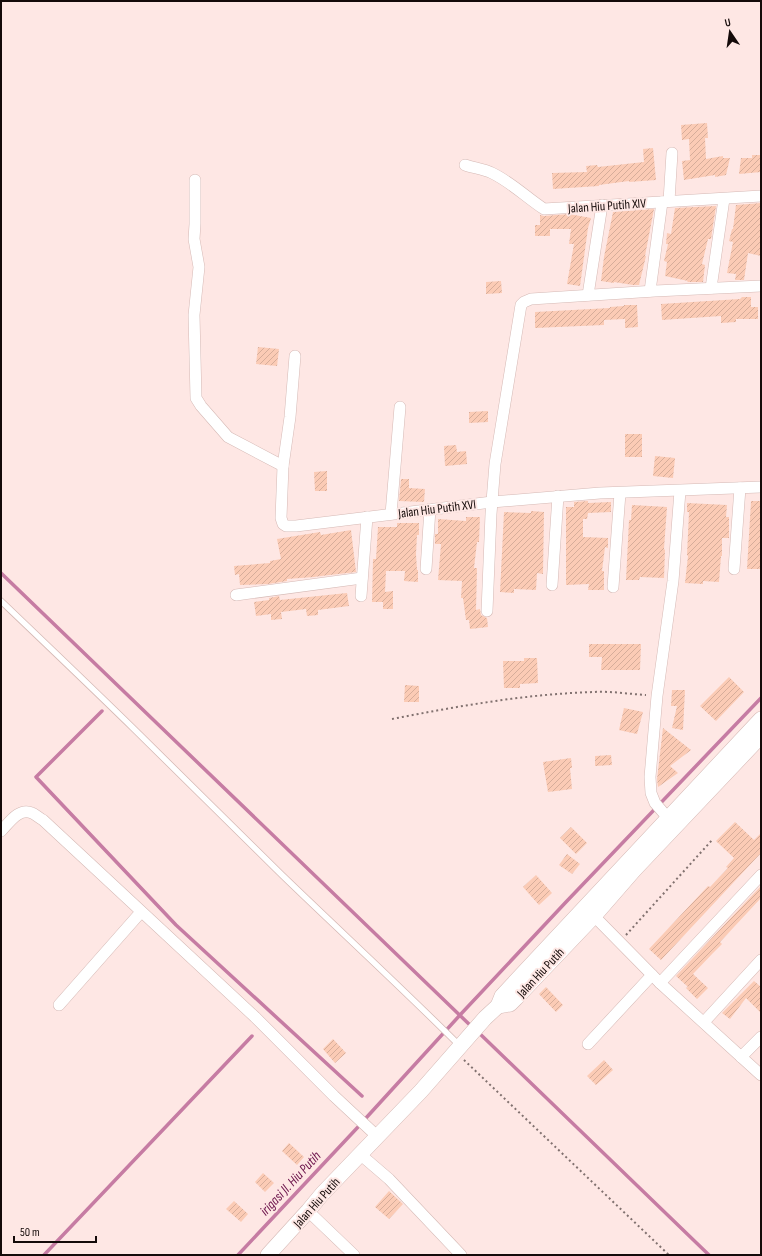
<svg xmlns="http://www.w3.org/2000/svg" width="762" height="1256" font-family="'Sofia Sans Condensed',sans-serif">
<style>
.lines{fill:none;stroke-linecap:round;stroke-linejoin:round}
.stream{stroke:#c67ca3;stroke-width:3.5}
.building{fill:url(#building-hatch)}
.lane-casing{stroke:#d5b9b5;stroke-width:7}
.street-casing{stroke:#d5b9b5;stroke-width:12}
.secondary-casing{stroke:#d5b9b5;stroke-width:16}
.path{stroke:#81716f;stroke-width:2;stroke-dasharray:2 3;stroke-linecap:butt}
.lane{stroke:#fff;stroke-width:5.5}
.street{stroke:#fff;stroke-width:11}
.secondary{stroke:#fff;stroke-width:15}
.labels{text-anchor:middle;stroke-width:4;stroke-linejoin:round;paint-order:stroke}
.street-label{font-size:13px;fill:#140a09;stroke:#fee7e4}
.water-label{font-size:14px;font-style:italic;fill:#6c134b;stroke:#fee7e4}
</style>
<defs>
<pattern id="building-hatch" width="6" height="6" patternUnits="userSpaceOnUse"><rect width="6" height="6" fill="#fbcbb5"/><path d="M-1 1l2-2M0 6l6-6M5 7l2-2" fill="none" stroke="#d6ad9a"/></pattern>
</defs>
<rect width="100%" height="100%" fill="#fee7e4"/>
<g class="lines">
<!-- stream -->
<g class="stream">
<path d="M1 573 472 1027"/>
<path d="M102 711 36 777 176 925 362 1096"/>
<path d="M477 1031 709 1255"/>
<path d="M366 1118 460 1015 566 902 761 698"/>
<path d="M44 1255 252 1036"/>
<path d="M238 1255 358 1127"/>
</g>
</g>
<!-- building -->
<g class="building">
<path d="M707 123 708 138H705L706 159 723 156V158H730L726 175 715 177V175L684 180 682 161 690 160 689 139 682 140 681 125Z"/>
<path d="M653 148 656 180 629 182V181L599 185V186L553 189 552 173 587 172 586 166 597 165 598 167 644 162 643 149Z"/>
<path d="M752 155H761V172L739 174 741 158H752Z"/>
<path d="M761 203V256L748 253 744 280H735L736 274 727 273 733 242 729 241 732 229H733L736 205Z"/>
<path d="M716 206 711 239H708L702 264 705 265 703 282H687L688 281 665 276 667 262 664 261 668 244H666L667 233 671 234 675 208Z"/>
<path d="M654 209 645 256H646L639 285H633L614 282V283L601 281 604 257 613 212Z"/>
<path d="M569 214 591 218 588 228 580 286 567 284 574 244H569L571 229H550V236H535V225H540V215L544 216Z"/>
<path d="M501 281 502 293 486 294V282Z"/>
<path d="M742 297H751V307H758V319H736V322L721 323V316L662 320 661 304 740 299Z"/>
<path d="M624 305H637L638 327 625 328V319L604 320V325L535 328V312L610 308V307L624 306Z"/>
<path d="M258 347 279 349 277 366 256 364Z"/>
<path d="M488 411V422L469 423V412Z"/>
<rect x="625" y="434" width="17" height="23"/>
<path d="M456 445 457 452 466 451 467 464 445 466 444 446Z"/>
<path d="M655 456 675 458 673 478 653 476Z"/>
<path d="M327 471V491H315L314 472Z"/>
<path d="M401 479H409V488L425 489 424 502 399 501Z"/>
<path d="M588 501V503L611 502V512L588 513 587 519H583V537L608 538V548L605 547 602 571H604V590H588L589 584 566 585V507H574V502Z"/>
<path d="M751 501H761V556H760V569H747Z"/>
<path d="M687 503 727 505 726 517H729V538H722V556H721L719 582 703 581V584L685 583 688 556 687 555 689 512H687Z"/>
<path d="M632 505 667 507 664 549 665 550 664 578 640 577 639 580H626L629 520H631Z"/>
<path d="M531 511 544 512 543 574 537 573 536 590 514 589V593L500 592 504 512 531 513Z"/>
<path d="M466 517H480L479 542H477L474 568H477L476 610 480 609 481 615 487 618 488 627 470 629 469 620H466L463 598H461L462 581 438 580 441 544H435V534H438V519L466 521Z"/>
<path d="M397 523H419V535H417L416 554 417 570H418V582L404 581 405 571H386L385 592 393 591V609H383V602H372L373 559H376L378 527H397Z"/>
<path d="M351 530 356 572 321 576 314 577 287 579V581L268 584 240 585 239 574 235 575 234 566 270 563V561L281 559 277 539 320 532 321 535Z"/>
<path d="M347 593 349 606 318 610V615L307 616 306 609 281 612 282 619 271 620V614L256 616 254 602 269 600V598L279 596 280 600Z"/>
<path d="M589 644H641L640 670H601L602 657H589Z"/>
<path d="M524 658H537L538 683 520 684V688H504L503 661H524Z"/>
<path d="M729 677 744 692 716 721 700 706Z"/>
<path d="M405 685 419 686V702H404Z"/>
<path d="M672 690H685L683 730 672 728 677 706H671Z"/>
<path d="M624 708 643 712 637 734 619 730Z"/>
<path d="M663 728 691 750 670 766 678 773 658 787 657 779Z"/>
<path d="M611 755 612 765 595 766V756Z"/>
<path d="M571 758 572 768H570L572 789 548 792 543 762Z"/>
<path d="M735 822 754 840 761 833V853L661 960 649 949 708 886 710 887 728 868 726 867 734 858 716 841Z"/>
<path d="M571 827 587 843 576 854 560 838Z"/>
<path d="M567 854 580 864 572 874 559 865Z"/>
<path d="M536 875 552 893 539 905 523 887Z"/>
<path d="M760 887 761 888V898L720 942 722 944 713 953 693 974 708 988 697 999 686 988 688 987 676 976Z"/>
<path d="M754 981 761 987V1013L746 998 730 1019 722 1013Z"/>
<path d="M546 987 563 1005 556 1012 539 994Z"/>
<path d="M333 1039 346 1053 335 1063 323 1049Z"/>
<path d="M604 1060 613 1070 596 1085 587 1076Z"/>
<path d="M289 1143 304 1157 297 1165 282 1151Z"/>
<path d="M263 1173 274 1183 265 1192 255 1182Z"/>
<path d="M389 1191 403 1204 389 1219 375 1207Z"/>
<path d="M234 1201 248 1214 241 1222 226 1209Z"/>
</g>
<g class="lines">
<!-- lane casing -->
<g class="lane-casing">
<path id="lane" d="M1 601C45 643 89 685 133 728 182 777 232 826 282 875 341 932 402 988 460 1046"/>
</g>
<!-- street casing -->
<g class="street-casing">
<g id="street">
<path d="M465 165C474 168 484 169 492 173 511 182 527 198 544 209L761 196"/>
<path d="M195 180V224L194 239 199 267 194 315 196 398 201 406 228 437 283 466"/>
<path d="M669 201 672 153"/>
<path d="M711 288 724 199"/>
<path d="M650 291 662 202"/>
<path d="M588 295 602 205"/>
<path d="M295 356 290 417 283 466 281 518 283 524 286 526H296L492 502 600 493 761 487"/>
<path d="M391 514 400 407"/>
<path d="M426 569 430 509"/>
<path d="M734 569 740 488"/>
<path d="M552 585 558 496"/>
<path d="M613 587 620 493"/>
<path d="M236 595 362 578"/>
<path d="M361 596 367 517"/>
<path d="M487 611 491 514 495 464 521 305 524 302 531 299 655 291 761 286"/>
<path d="M668 818 655 803 651 793 650 777 657 696 673 581 680 491"/>
<path d="M1 831C9 823 19 807 32 813 35 814 39 818 43 820L255 1017 334 1096 378 1137"/>
<path d="M594 916 660 983 761 1075"/>
<path d="M660 983 761 875"/>
<path d="M59 1005 141 912"/>
<path d="M704 1022 761 960"/>
<path d="M588 1044 652 975"/>
<path d="M741 1057 761 1037"/>
<path d="M361 1155 389 1179 461 1255"/>
<path d="M308 1211 354 1255"/>
</g>
</g>
<!-- secondary casing -->
<g class="secondary-casing">
<g id="secondary">
<path d="M498 1006 502 996 761 719"/>
<path d="M268 1255 308 1211 322 1194 421 1091 485 1018 498 1006 510 1004 516 998 594 916 634 870 761 736"/>
</g>
</g>
<!-- path -->
<g class="path">
<path d="M392 719C459 706 526 694 594 692 611 691 629 694 646 695"/>
<path d="M626 935 713 839"/>
<path d="M464 1060 669 1255"/>
</g>
<!-- lane -->
<use href="#lane" class="lane"/>
<!-- street -->
<use href="#street" class="street"/>
<!-- secondary -->
<use href="#secondary" class="secondary"/>
</g>
<g class="labels">
<!-- street labels -->
<g class="street-label">
<text transform="translate(607 205) rotate(-4)" y="5">Jalan Hiu Putih XIV</text>
<text transform="translate(437 508) rotate(-7)" y="5">Jalan Hiu Putih XVI</text>
<text transform="translate(540 972) rotate(-47)" y="5">Jalan Hiu Putih</text>
<text transform="translate(316 1202) rotate(-48)" y="5">Jalan Hiu Putih</text>
</g>
<!-- water labels -->
<g class="water-label">
<text transform="translate(290 1183) rotate(-47)" y="5">irigasi Jl. Hiu Putih</text>
</g>
</g>
<!-- border -->
<rect width="762" height="1256" fill="none" stroke="#140a09" stroke-width="4"/>
<!-- north arrow -->
<g transform="translate(730 32) rotate(347)" stroke="#fee7e4" stroke-width="3" paint-order="stroke">
<path d="M0-3L7 15L0 10L-7 15Z" fill="#140a09"/>
<text y="-6" font-size="11" font-weight="bold" text-anchor="middle" fill="#140a09">U</text>
</g>
<!-- scale -->
<path d="M14 1236v6h82v-6" fill="none" stroke="#140a09" stroke-width="2"/>
<text x="20" y="1236" font-size="12" fill="#140a09" stroke="#fee7e4" stroke-width="3" paint-order="stroke">50 m</text>
</svg>
